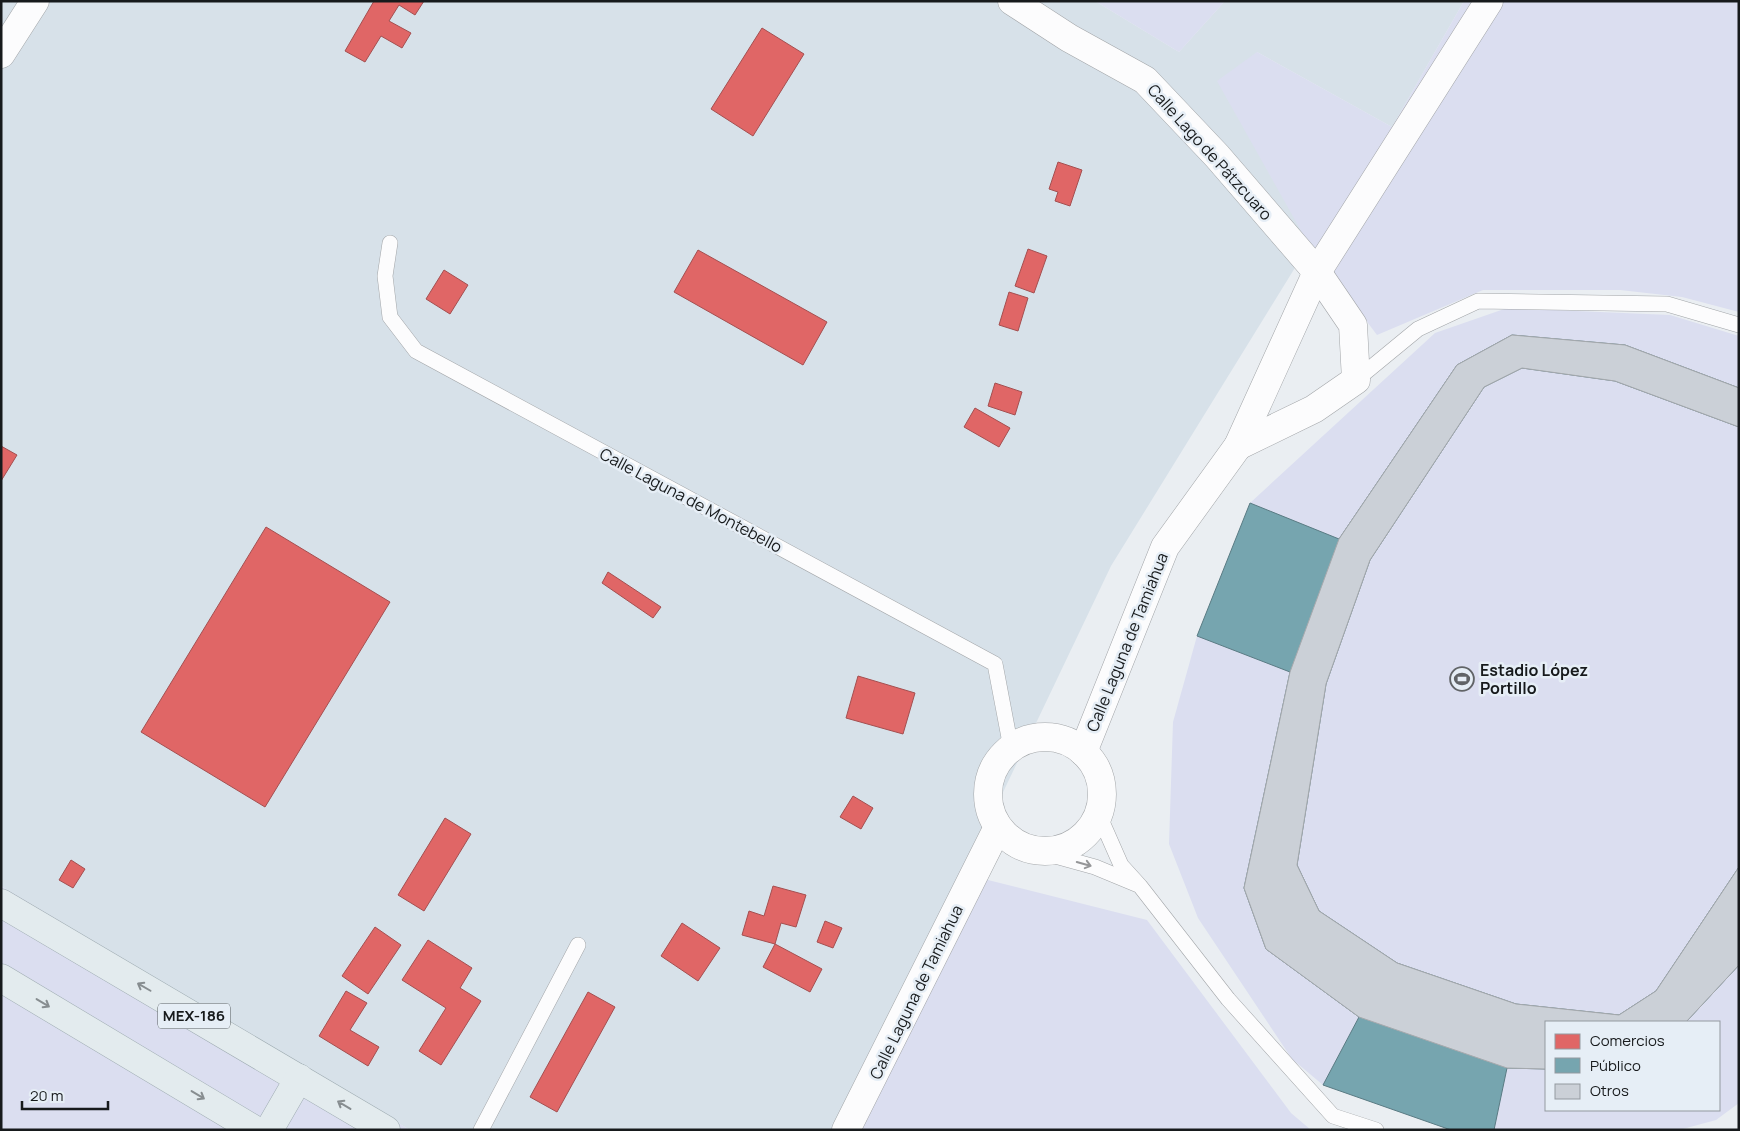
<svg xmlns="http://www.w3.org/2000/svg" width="1740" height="1131" font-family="Manrope,sans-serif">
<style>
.built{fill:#d7e1e9}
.green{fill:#dbdef0;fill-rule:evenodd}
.shops{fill:#e06666;stroke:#a44f50}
.public{fill:#76a5af;stroke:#5a7b83}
.building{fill:#cbd0d7;stroke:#a6a9ad}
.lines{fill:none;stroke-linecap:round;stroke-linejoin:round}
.service-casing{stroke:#a2a5a8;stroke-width:16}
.minor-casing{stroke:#a2a5a8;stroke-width:29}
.primary-casing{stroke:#9facb2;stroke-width:29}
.service{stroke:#fcfcfd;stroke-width:15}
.minor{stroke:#fcfcfd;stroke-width:28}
.primary{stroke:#e3ebee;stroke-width:28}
.oneway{stroke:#959698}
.oneway2{stroke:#878d90}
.labels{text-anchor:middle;stroke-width:5;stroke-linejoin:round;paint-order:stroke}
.shield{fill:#e6eef6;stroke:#555a5d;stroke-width:1}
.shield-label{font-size:15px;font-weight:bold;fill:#171a1c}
.street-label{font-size:16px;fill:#171a1c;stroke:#e6eef6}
.poi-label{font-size:16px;font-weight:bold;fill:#171a1c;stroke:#e6eef6;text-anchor:start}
</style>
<rect width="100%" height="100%" fill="#eaeef2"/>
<!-- built -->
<path class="built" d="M1 1H1095L1179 52 1225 1H1464L1392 127 1257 52 1309 245 1111 566 964 874 856 1130H410L1 886Z"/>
<!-- green -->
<g class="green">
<path d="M1095 1H1225L1179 52Z"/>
<path d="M1464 1H1739V312L1682 297 1620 290H1483L1377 335 1309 245 1217 81 1257 52 1392 127Z"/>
<path d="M1507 308 1670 315 1739 336V1103L1716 1120 1679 1130H1451L1323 1085 1292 1059 1198 918 1169 844 1173 722 1197 636 1250 503 1435 333ZM1546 1022H1719V1110H1546Z"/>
<path d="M964 874 1147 920 1291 1113 1311 1130H856Z"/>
<path d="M1 886 410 1130H1Z"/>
</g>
<!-- shops -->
<g class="shops">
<path d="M374 1H424L415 15 399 5 389 21 411 33 402 48 381 36 365 62 345 51Z"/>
<path d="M762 28 804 54 753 136 711 109Z"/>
<path d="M1058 162 1082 170 1070 206 1055 201 1058 192 1049 189Z"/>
<path d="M1028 249 1047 256 1034 293 1015 286Z"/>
<path d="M698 250 827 322 803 365 674 292Z"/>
<path d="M444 270 468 285 450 314 426 299Z"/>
<path d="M1009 292 1028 298 1018 331 999 325Z"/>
<path d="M995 383 1022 392 1015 415 988 406Z"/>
<path d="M975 408 1010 428 999 447 964 427Z"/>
<path d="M1 446 17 455 1 481Z"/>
<path d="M266 527 390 602 265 807 141 732Z"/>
<path d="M608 572 661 607 653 618 602 583Z"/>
<path d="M858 676 915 693 903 734 846 718Z"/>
<path d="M853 796 873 808 861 829 840 817Z"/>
<path d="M445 818 471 834 424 911 398 895Z"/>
<path d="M71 860 85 869 73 888 59 880Z"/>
<path d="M773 886 806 895 796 927 781 923 775 944 742 935 749 911 764 916Z"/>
<path d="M825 921 842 928 833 948 817 942Z"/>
<path d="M682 923 720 948 698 981 661 956Z"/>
<path d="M375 927 401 945 368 994 342 976Z"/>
<path d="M428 940 472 968 460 988 481 1001 441 1065 419 1051 446 1008 402 980Z"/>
<path d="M775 944 822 969 810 992 763 967Z"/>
<path d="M346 991 367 1003 350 1030 379 1047 368 1066 319 1036Z"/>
<path d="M588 992 615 1007 557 1112 530 1097Z"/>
</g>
<!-- public -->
<path class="public" d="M1512 335 1625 345 1739 388V427L1615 381 1522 368 1484 387 1370 560 1326 684 1297 865 1319 911 1397 963 1516 1004 1619 1015 1656 991 1739 867V965L1686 1022H1546V1069L1507 1068 1494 1130H1451L1323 1085 1359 1017 1266 949 1244 888 1290 672 1197 636 1250 503 1339 539 1457 365Z"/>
<!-- building -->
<path class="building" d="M1512 335 1625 345 1739 388V427L1615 381 1522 368 1484 387 1370 560 1326 684 1297 865 1319 911 1397 963 1516 1004 1619 1015 1656 991 1739 867V965L1686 1022H1546V1069L1507 1068 1359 1017 1266 949 1244 888 1290 672 1339 539 1457 365Z"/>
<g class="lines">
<!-- service casing -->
<g class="service-casing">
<g id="service">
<path d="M390 243 385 276 390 317 416 351 995 664 1011 748"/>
<path d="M1356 380 1418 329 1478 301 1667 304 1739 325"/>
<path d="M1099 815 1121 865 1140 886 1228 999 1333 1116 1376 1130"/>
<path d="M1037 851 1095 867 1136 884"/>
<path d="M481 1130 578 945"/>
</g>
</g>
<!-- minor casing -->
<g class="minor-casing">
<g id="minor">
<path d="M1012 1 1069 38 1145 80 1217 156 1317 272 1353 325 1356 380 1314 409 1238 446"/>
<path d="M1 54 35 1"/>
<circle cx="1045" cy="794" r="57"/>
<path d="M1083 752 1165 547 1238 446 1317 272 1489 1"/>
<path d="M846 1130 998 827"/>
</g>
</g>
<!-- primary casing -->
<g class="primary-casing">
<g id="primary">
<path d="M1 903 386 1130"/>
<path d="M1 978 255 1130"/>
<path d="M269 1130 299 1078"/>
</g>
</g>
<!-- service -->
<use href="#service" class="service"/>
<!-- minor -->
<use href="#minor" class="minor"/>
<!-- primary -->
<use href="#primary" class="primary"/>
</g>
<!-- one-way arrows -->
<defs><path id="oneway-shaft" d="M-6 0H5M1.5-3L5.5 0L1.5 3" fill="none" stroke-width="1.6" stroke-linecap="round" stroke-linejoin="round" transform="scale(1.25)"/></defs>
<use class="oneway" href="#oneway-shaft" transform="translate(1084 864) rotate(16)"/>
<g class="oneway2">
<use href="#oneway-shaft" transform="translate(144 987) rotate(-150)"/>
<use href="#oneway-shaft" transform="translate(43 1003) rotate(31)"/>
<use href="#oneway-shaft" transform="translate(198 1095) rotate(31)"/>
<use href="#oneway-shaft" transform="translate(344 1105) rotate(-149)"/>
</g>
<!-- icons -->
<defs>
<g id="stadium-ring" transform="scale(1.25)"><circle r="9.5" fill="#e6eef6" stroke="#616467" stroke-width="1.5"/><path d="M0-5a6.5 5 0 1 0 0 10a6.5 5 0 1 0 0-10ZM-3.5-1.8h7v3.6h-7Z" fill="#616467"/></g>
</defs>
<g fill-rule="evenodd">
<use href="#stadium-ring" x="1462" y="679"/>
</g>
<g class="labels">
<!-- shield labels -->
<rect class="shield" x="158" y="1003.5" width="72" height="25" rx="4"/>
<g class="shield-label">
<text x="194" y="1021">MEX-186</text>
</g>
<!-- street labels -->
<g class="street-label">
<text transform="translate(1210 152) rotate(48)" y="6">Calle Lago de Pátzcuaro</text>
<text transform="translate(691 500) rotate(28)" y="6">Calle Laguna de Montebello</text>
<text transform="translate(1127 642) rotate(-68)" y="6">Calle Laguna de Tamiahua</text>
<text transform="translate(916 992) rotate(-64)" y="6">Calle Laguna de Tamiahua</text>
</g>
<!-- poi labels -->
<g class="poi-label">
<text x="1480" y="676">Estadio López<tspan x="1480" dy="18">Portillo</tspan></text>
</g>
</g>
<!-- border -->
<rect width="1740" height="1131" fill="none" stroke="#171a1c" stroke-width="5"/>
<!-- legend -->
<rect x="1545" y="1021" width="175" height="90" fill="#e6eef6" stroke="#93999f"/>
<rect x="1555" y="1034" width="25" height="15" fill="#e06666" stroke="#93999f"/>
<text x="1590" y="1046" font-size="15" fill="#171a1c">Comercios</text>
<rect x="1555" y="1058" width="25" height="15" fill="#76a5af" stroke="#93999f"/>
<text x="1590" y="1071" font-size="15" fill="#171a1c">Público</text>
<rect x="1555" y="1084" width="25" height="15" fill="#cbd0d7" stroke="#93999f"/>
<text x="1590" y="1096" font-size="15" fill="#171a1c">Otros</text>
<!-- scale -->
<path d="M22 1101v8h86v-8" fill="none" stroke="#171a1c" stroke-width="2.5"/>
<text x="30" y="1101" font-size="15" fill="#171a1c" stroke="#e6eef6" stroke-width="4" paint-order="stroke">20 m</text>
</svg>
